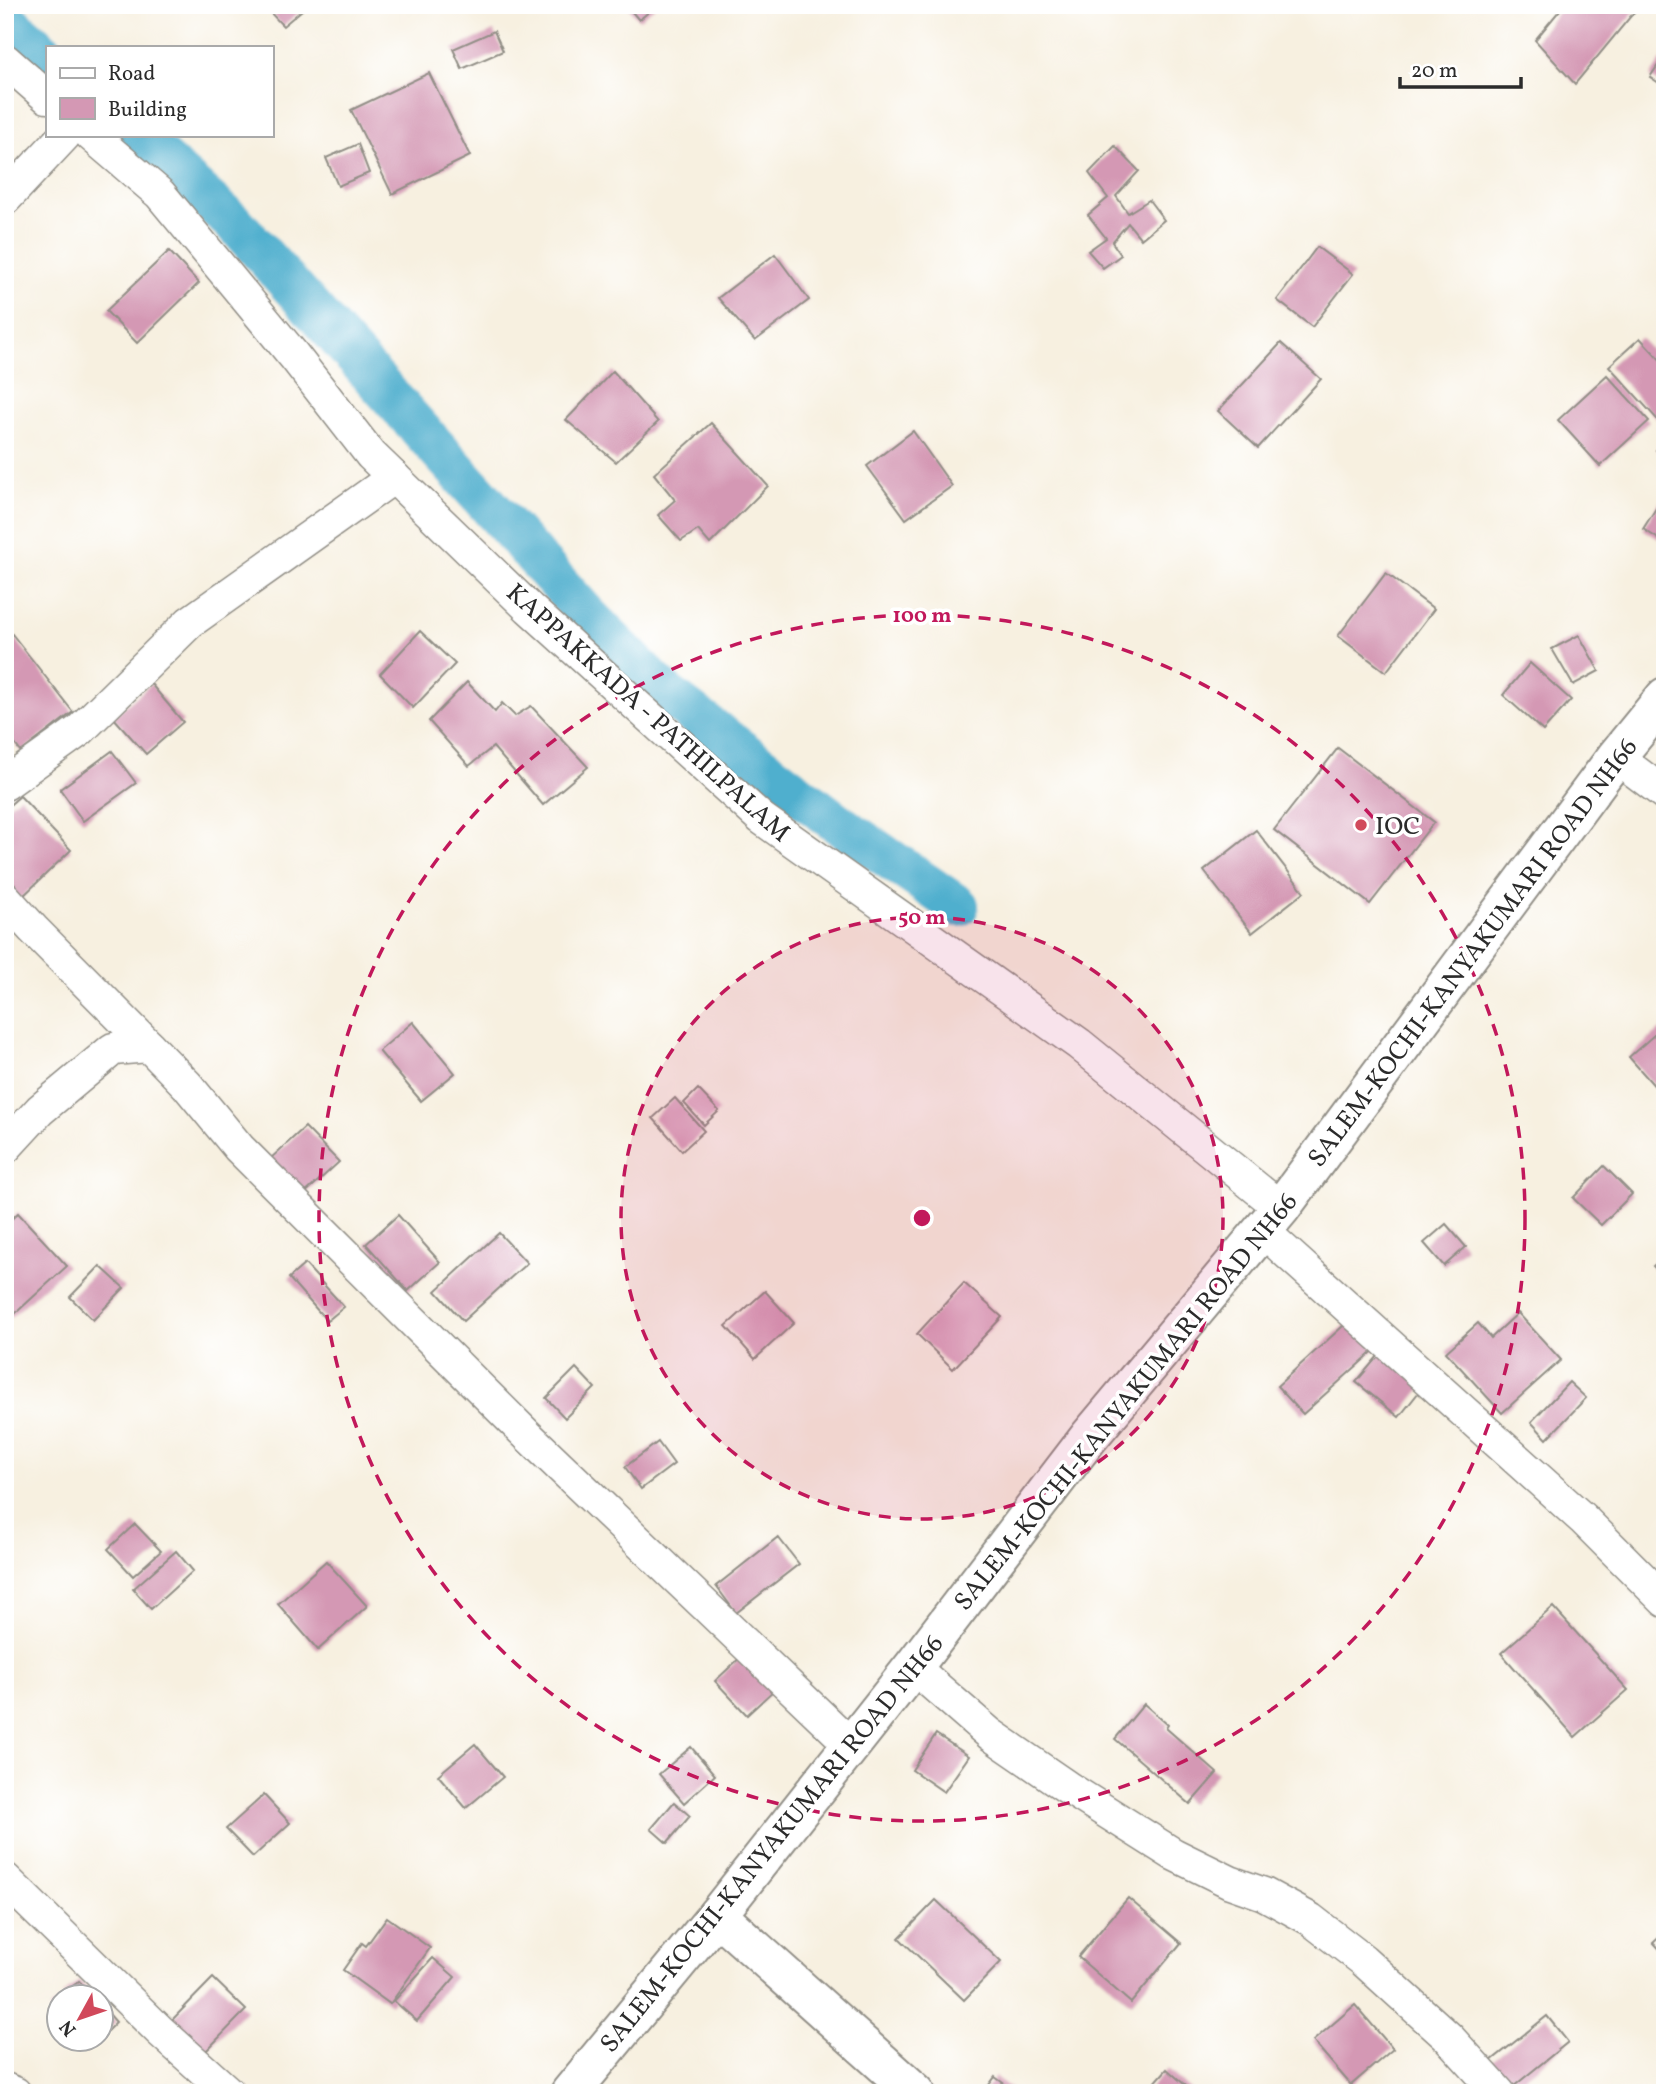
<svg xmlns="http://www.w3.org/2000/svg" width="1670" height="2098" font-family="Vollkorn,serif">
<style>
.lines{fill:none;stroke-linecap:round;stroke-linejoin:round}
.canal{stroke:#4fafce;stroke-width:42}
.building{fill:#d498b4}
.minor-casing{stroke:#918e86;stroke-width:35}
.tertiary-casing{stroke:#918e86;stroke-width:42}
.trunk-casing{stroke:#918e86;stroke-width:42}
.minor{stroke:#fff;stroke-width:32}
.tertiary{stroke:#fff;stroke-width:38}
.trunk{stroke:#fff;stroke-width:38}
.ring{fill:none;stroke:#c2185b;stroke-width:3.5;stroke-dasharray:12 9}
.poi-dot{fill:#d1495b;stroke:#fff;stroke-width:2.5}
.labels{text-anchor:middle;stroke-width:7;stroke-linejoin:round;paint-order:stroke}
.street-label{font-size:26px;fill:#2b2b2b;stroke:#fff}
.poi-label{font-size:26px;fill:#2b2b2b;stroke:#fff;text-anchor:start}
.centre{fill:#c2185b;stroke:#fff;stroke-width:3.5}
.ring-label{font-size:21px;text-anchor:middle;font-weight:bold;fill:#c2185b;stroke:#fff;stroke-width:7;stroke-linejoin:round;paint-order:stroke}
</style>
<rect width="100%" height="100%" fill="#fff"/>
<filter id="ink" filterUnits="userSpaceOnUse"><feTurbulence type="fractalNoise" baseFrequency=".0143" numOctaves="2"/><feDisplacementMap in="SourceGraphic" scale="14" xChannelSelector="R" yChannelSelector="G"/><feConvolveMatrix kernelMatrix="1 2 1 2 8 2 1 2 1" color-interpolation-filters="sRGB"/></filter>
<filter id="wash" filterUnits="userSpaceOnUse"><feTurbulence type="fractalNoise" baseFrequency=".00686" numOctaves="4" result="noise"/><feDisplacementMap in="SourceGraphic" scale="28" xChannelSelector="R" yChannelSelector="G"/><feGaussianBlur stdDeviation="1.57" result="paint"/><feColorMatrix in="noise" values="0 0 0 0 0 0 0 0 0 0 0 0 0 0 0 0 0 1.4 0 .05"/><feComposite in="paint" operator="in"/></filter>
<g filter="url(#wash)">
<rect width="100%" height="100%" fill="#f7f0e0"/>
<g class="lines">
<!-- canal -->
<g class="canal">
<path d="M5 19 47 56"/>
<path d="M135 135 237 226 588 616 664 692 836 822 958 906"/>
</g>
</g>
<g id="blocks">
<!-- building -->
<g class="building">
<path d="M263 5H308L283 26Z"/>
<path d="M626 5H657L639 20Z"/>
<path d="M1564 5H1640L1575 84 1535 40Z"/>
<path d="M494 31 503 51 462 69 453 49Z"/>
<path d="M1665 55V87L1650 77Z"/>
<path d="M429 73 470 156 392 194 351 110Z"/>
<path d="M358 144 369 173 338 186 326 158Z"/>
<path d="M1115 146 1139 171 1116 196 1128 213 1149 200 1164 220 1141 239 1128 223 1112 242 1121 255 1103 268 1088 251 1106 238 1088 215 1108 198 1089 173Z"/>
<path d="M1317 247 1353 274 1312 327 1277 300Z"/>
<path d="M169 251 199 283 137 343 106 311Z"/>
<path d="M775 254 809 300 755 341 718 298Z"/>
<path d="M1640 338 1665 365V428L1609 366Z"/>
<path d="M1281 343 1321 379 1258 448 1218 411Z"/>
<path d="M613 371 658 422 616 462 566 420Z"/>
<path d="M1607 375 1649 421 1600 466 1558 420Z"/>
<path d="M711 423 768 486 710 544 698 530 681 541 658 515 675 500 654 474Z"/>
<path d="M913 431 952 486 906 519 867 466Z"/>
<path d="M1665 442V459L1656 450Z"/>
<path d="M1665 494V543L1643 529Z"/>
<path d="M1386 573 1434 609 1386 672 1338 636Z"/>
<path d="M5 625 73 712 21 752 5 731Z"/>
<path d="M420 631 455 664 413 708 380 674Z"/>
<path d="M1579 635 1599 671 1573 685 1552 649Z"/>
<path d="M1530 663 1571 700 1543 731 1503 695Z"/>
<path d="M467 682 495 712 502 703 515 716 531 706 588 767 543 805 493 747 469 766 429 721Z"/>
<path d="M151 684 183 722 146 754 113 717Z"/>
<path d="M1338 748 1434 822 1370 904 1274 830Z"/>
<path d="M112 751 136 783 83 821 60 789Z"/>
<path d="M20 796 71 850 20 899 5 884V809Z"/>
<path d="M1256 830 1304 892 1252 933 1204 871Z"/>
<path d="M413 1022 455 1073 421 1101 379 1051Z"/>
<path d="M1663 1027 1665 1030V1098L1629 1057Z"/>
<path d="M698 1089 719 1111 704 1125 684 1103Z"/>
<path d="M675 1098 704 1131 682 1151 653 1118Z"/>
<path d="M305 1127 339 1162 303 1195 270 1159Z"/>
<path d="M1604 1166 1632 1194 1601 1225 1573 1198Z"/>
<path d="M18 1213 67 1266 7 1321 5 1319V1225Z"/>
<path d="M398 1215 440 1262 408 1291 366 1244Z"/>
<path d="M1446 1224 1466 1247 1444 1266 1424 1243Z"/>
<path d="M499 1233 527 1263 463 1321 436 1291Z"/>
<path d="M1665 1255V1279L1653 1266Z"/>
<path d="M305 1264 344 1307 327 1321 289 1278Z"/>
<path d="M100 1266 124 1288 93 1320 70 1297Z"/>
<path d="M964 1283 1002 1317 953 1369 917 1334Z"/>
<path d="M765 1291 794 1323 755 1359 726 1326Z"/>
<path d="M1518 1313 1561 1360 1502 1413 1446 1352 1478 1323 1491 1338Z"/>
<path d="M1353 1317 1379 1346 1303 1414 1277 1386Z"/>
<path d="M1384 1349 1426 1383 1399 1417 1356 1382Z"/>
<path d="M576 1368 595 1388 565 1418 546 1398Z"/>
<path d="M1569 1382 1586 1398 1547 1439 1531 1422Z"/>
<path d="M658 1442 674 1464 641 1489 625 1467Z"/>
<path d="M135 1524 161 1551 133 1576 108 1549Z"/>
<path d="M778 1537 799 1564 736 1613 716 1586Z"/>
<path d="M176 1551 193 1571 151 1609 133 1589Z"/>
<path d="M326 1561 367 1606 318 1650 278 1604Z"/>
<path d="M1553 1607 1628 1690 1575 1737 1501 1653Z"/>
<path d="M743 1655 775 1689 747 1715 715 1681Z"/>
<path d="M1144 1704 1168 1725 1166 1728 1217 1773 1190 1804 1115 1739Z"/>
<path d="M936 1734 969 1756 944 1792 912 1770Z"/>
<path d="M475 1744 503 1777 466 1808 438 1775Z"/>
<path d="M691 1747 715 1775 684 1803 659 1774Z"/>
<path d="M264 1795 290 1823 253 1857 226 1829Z"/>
<path d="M674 1802 690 1816 667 1843 651 1829Z"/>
<path d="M1128 1898 1181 1943 1131 2003 1078 1957Z"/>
<path d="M936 1900 1001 1962 964 2000 899 1938Z"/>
<path d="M387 1917 430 1948 390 2004 343 1970 362 1943 366 1946Z"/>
<path d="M1665 1931V1955L1653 1942Z"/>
<path d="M433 1958 455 1977 417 2021 394 2001Z"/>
<path d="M213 1978 246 2010 203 2054 170 2022Z"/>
<path d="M79 1981 93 1996H62Z"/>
<path d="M60 1999V2020L49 2009Z"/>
<path d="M1355 2005 1393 2049 1351 2085 1313 2041Z"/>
<path d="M102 2006 116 2022 102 2036Z"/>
<path d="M1547 2016 1568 2042 1508 2091 1486 2065Z"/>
<path d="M77 2038H98L87 2049Z"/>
<path d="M1167 2069 1194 2093H1146Z"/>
<path d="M995 2077 1017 2093H983Z"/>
</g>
</g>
</g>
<g filter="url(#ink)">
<use href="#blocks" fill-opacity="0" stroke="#918e86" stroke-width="2"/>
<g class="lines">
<!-- minor casing -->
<g class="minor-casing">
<g id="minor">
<path d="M5 60 47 97"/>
<path d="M91 135 160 194 294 356 371 455 529 608 761 818 1079 1044 1281 1208"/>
<path d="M5 199 65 135"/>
<path d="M1616 757 1665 794"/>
<path d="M5 784 80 730 190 622 394 477"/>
<path d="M5 898 33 929 149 1046"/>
<path d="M5 1148 40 1110 113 1049 149 1046 187 1085 239 1148 526 1434 850 1744"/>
<path d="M1263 1231 1583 1519 1665 1601"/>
<path d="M913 1667 990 1734 1067 1787 1173 1854 1230 1882 1264 1894 1310 1919 1363 1960 1449 2038 1499 2093"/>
<path d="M5 1879 160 2031 229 2093"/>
<path d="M5 2089 15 2093"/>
</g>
</g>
<!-- tertiary casing -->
<g class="tertiary-casing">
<path id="tertiary" d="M717 1915 916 2093"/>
</g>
<!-- trunk casing -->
<g class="trunk-casing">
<path id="trunk" d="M570 2093 717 1915 913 1667 1089 1437 1281 1208 1616 757 1665 697"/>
</g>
<!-- minor -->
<use href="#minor" class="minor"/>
<!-- tertiary -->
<use href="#tertiary" class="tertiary"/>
<!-- trunk -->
<use href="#trunk" class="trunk"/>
</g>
</g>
<!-- distance rings -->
<circle cx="922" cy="1218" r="301" fill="#c2185b" fill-opacity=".12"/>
<g class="ring">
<circle cx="922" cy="1218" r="301"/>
<circle cx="922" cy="1218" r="603"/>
</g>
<!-- markers -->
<circle class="poi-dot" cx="1361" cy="825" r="7"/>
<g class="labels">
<!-- street labels -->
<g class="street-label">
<text transform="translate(649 712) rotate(42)" y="9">KAPPAKKADA - PATHILPALAM</text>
<text transform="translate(1472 952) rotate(-53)" y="9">SALEM-KOCHI-KANYAKUMARI ROAD NH66</text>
<text transform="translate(1125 1401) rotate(-51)" y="9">SALEM-KOCHI-KANYAKUMARI ROAD NH66</text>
<text transform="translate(771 1843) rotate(-51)" y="9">SALEM-KOCHI-KANYAKUMARI ROAD NH66</text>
</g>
<!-- poi labels -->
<g class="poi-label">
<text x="1375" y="834">IOC</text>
</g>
</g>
<circle cx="922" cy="1218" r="10" class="centre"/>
<g class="ring-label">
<text x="922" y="622">100 m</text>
<text x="922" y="924">50 m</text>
</g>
<!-- margin -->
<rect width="1670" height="2098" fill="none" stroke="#fff" stroke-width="28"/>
<!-- legend -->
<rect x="46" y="46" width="228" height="91" fill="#ffffff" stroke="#aaaaaa" stroke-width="2"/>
<rect x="60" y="68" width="35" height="10" fill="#ffffff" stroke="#aaaaaa" stroke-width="2"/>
<text x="108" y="80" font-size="21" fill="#2b2b2b">Road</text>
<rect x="60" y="98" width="35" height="21" fill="#d498b4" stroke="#aaaaaa" stroke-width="2"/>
<text x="108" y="116" font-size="21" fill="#2b2b2b">Building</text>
<!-- north arrow -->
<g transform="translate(80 2018) rotate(230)"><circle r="33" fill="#ffffff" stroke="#aaaaaa" stroke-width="2"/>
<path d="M0-5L12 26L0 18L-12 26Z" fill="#d1495b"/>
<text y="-10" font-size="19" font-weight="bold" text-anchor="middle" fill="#2b2b2b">N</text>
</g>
<!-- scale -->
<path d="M1400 77v10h121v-10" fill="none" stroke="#2b2b2b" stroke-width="3.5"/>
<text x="1411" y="77" font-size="21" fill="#2b2b2b" stroke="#ffffff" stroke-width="5" paint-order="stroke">20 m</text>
</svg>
